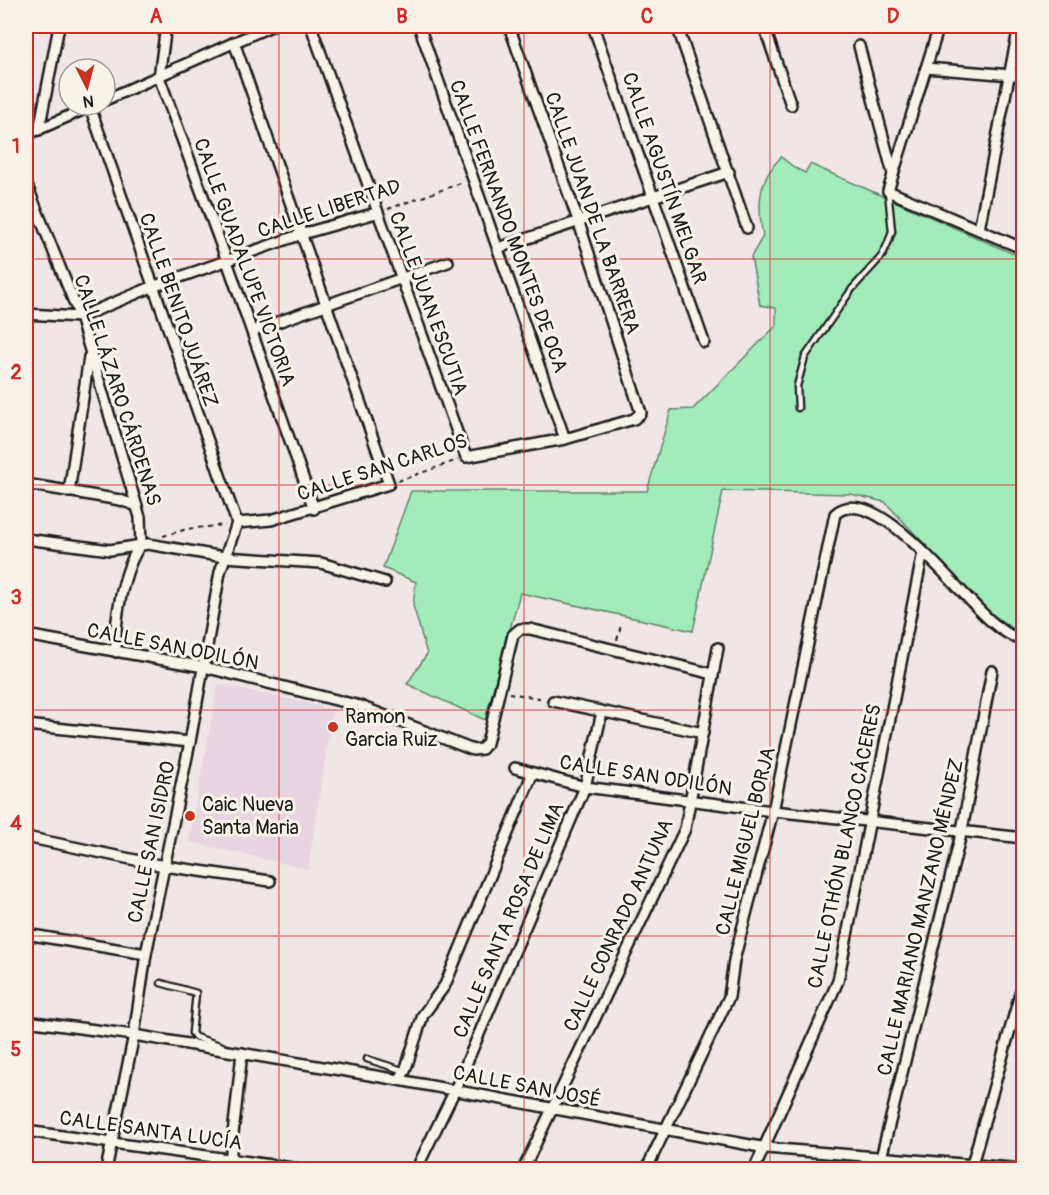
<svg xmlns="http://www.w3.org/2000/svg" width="1049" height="1195" font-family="Pangolin,sans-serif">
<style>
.built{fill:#e7d6e2}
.green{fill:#a2ecba;stroke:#5f846b;stroke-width:1.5}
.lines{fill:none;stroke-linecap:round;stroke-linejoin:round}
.service-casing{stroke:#1c1c1c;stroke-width:9}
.minor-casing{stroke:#1c1c1c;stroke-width:14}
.path{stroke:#1c1c1c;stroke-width:2;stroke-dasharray:4.5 4.5;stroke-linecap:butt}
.service{stroke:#f7f3e8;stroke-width:4.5}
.minor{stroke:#f7f3e8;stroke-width:9}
.grid{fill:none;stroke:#d62828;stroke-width:1.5;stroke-opacity:0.55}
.poi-dot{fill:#c8321e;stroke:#f7f3e8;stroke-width:2}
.labels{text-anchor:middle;stroke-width:6;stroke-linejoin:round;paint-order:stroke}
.street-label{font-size:20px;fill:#1c1c1c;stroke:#f7f3e8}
.poi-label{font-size:20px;fill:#1c1c1c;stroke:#f7f3e8;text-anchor:start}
.neatline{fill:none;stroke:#d62828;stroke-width:2}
.grid-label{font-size:20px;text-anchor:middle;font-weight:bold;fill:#d62828}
</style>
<rect width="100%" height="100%" fill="#f0e6e5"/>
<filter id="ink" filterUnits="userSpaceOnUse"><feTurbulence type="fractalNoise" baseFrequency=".0167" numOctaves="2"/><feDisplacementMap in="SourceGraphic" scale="12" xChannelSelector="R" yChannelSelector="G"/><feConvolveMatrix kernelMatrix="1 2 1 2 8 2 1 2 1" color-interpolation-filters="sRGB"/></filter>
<g filter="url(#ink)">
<!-- built -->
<path class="built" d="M218 684 333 709 308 869 189 842Z"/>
<!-- green -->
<path class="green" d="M781 157 795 168 805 173 810 164 1023 258V635L987 611 885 502 850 494 723 491 693 631 520 593 485 720 407 684 427 654 413 605 416 582 383 568 411 491H647L671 410 693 409 776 326V308L760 305 751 257 763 236C757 205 758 180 781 157Z"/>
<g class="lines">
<!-- service casing -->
<g class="service-casing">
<g id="service">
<path d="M798 408 797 386 805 357 852 289 882 256 888 243 892 231 888 191"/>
<path d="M161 983 196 993 192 1033 195 1037 222 1046"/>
<path d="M367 1059 405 1071"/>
</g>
</g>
<!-- minor casing -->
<g class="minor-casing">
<g id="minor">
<path d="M166 26 159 77 227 261 314 509"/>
<path d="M311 26 466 457 565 439 634 419 641 413 579 223 509 26"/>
<path d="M419 26 565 439"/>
<path d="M593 26 704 342"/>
<path d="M677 26 747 228"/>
<path d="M764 26 791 105"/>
<path d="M939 26 888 191 1024 249"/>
<path d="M234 42 389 484 271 520 237 523"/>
<path d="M859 46 893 174"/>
<path d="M926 68 1024 76"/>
<path d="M105 100 271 26"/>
<path d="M90 107 237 523"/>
<path d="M39 130 59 26"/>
<path d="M26 135 94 105"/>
<path d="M26 183 80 317 140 517 141 544"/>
<path d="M979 229 1019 26"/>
<path d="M498 248 729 172"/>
<path d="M26 314 80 317 152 287 302 234 376 213"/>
<path d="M252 331 448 262"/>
<path d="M26 484 120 500 137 506"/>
<path d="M69 492 89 357"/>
<path d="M26 539 110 550 148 544 224 557 321 563 385 582"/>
<path d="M26 635 204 667 360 706 473 750 482 749 487 743 513 635 520 629H530L713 674"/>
<path d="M116 652C114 620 123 569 141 544"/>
<path d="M553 701 703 733"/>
<path d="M26 725 190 742"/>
<path d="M515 768 585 787 773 811 1024 838"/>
<path d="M26 837 164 866 270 881"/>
<path d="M26 934 146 954"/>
<path d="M26 1021 134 1035 399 1080 766 1148 1024 1169"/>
<path d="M399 1080 405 1071 423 1015 445 985 532 775"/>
<path d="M26 1131 307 1170"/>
<path d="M971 1168 1024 980"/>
<path d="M106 1170 134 1035 146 954 190 742 220 572 237 523"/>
<path d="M229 1170 242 1053"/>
<path d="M416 1170 455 1090 585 787 602 712"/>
<path d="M523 1170 685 829 718 648"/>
<path d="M646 1170 729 997 734 960 773 811 835 514C874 478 963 599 992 622 1001 630 1012 637 1024 641"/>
<path d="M754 1170 838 981 923 552"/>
<path d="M875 1170 881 1158 962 830 992 671"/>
</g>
</g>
<!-- path -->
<g class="path">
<path d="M388 209 464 182"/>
<path d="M398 481 458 460"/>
<path d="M163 536 187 529 225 525"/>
<path d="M617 640 621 625"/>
<path d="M509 693 544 699"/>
</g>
<!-- service -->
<use href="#service" class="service"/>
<!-- minor -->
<use href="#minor" class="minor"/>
</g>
</g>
<!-- grid -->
<path class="grid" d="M279 26V1170M524 26V1170M770 26V1170M26 259H1024M26 485H1024M26 710H1024M26 936H1024"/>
<!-- markers -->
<g class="poi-dot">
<circle cx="333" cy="727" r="6"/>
<circle cx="190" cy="816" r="6"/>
</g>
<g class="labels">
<!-- street labels -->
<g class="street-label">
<text transform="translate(665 178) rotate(71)" y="7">CALLE AGUSTÍN MELGAR</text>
<text transform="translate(329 208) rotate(-18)" y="7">CALLE LIBERTAD</text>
<text transform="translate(593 213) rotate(71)" y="7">CALLE JUAN DE LA BARRERA</text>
<text transform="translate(509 226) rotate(70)" y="7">CALLE FERNANDO MONTES DE OCA</text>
<text transform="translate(245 262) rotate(70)" y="7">CALLE GUADALUPE VICTORIA</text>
<text transform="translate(429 303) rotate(70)" y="7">CALLE JUAN ESCUTIA</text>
<text transform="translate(179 310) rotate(71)" y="7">CALLE BENITO JUÁREZ</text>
<text transform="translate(118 390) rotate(72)" y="7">CALLE LÁZARO CÁRDENAS</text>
<text transform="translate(382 467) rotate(-18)" y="7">CALLE SAN CARLOS</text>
<text transform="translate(173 646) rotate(11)" y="7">CALLE SAN ODILÓN</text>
<text transform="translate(646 775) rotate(9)" y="7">CALLE SAN ODILÓN</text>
<text transform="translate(745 841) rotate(-76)" y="7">CALLE MIGUEL BORJA</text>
<text transform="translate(151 842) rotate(-78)" y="7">CALLE SAN ISIDRO</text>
<text transform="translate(844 846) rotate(-78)" y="7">CALLE OTHÓN BLANCO CÁCERES</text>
<text transform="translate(920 917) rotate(-77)" y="7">CALLE MARIANO MANZANO MÉNDEZ</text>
<text transform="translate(508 920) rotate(-67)" y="7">CALLE SANTA ROSA DE LIMA</text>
<text transform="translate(618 925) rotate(-65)" y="7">CALLE CONRADO ANTUNA</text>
<text transform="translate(527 1086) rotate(11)" y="7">CALLE SAN JOSÉ</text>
<text transform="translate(151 1130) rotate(8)" y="7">CALLE SANTA LUCÍA</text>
</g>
<!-- poi labels -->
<g class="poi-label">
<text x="345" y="723">Ramon<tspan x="345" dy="23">Garcia Ruiz</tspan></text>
<text x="202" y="811">Caic Nueva<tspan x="202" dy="23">Santa Maria</tspan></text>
</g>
</g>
<!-- margin -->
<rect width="1049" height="1195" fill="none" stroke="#f7f3e8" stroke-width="66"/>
<!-- north arrow -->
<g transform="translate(87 87) rotate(174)"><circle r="28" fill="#f7f3e8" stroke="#9f9d96" stroke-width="1.5"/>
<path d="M0-4.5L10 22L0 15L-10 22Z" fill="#c8321e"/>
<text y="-9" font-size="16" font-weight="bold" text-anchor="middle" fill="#1c1c1c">N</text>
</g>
<rect x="33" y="33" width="983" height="1129" class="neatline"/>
<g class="grid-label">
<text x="156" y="23">A</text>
<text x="402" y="23">B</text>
<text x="647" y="23">C</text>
<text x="893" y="23">D</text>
<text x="16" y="153">1</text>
<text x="16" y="379">2</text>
<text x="16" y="604">3</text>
<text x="16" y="830">4</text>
<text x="16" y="1056">5</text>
</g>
</svg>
